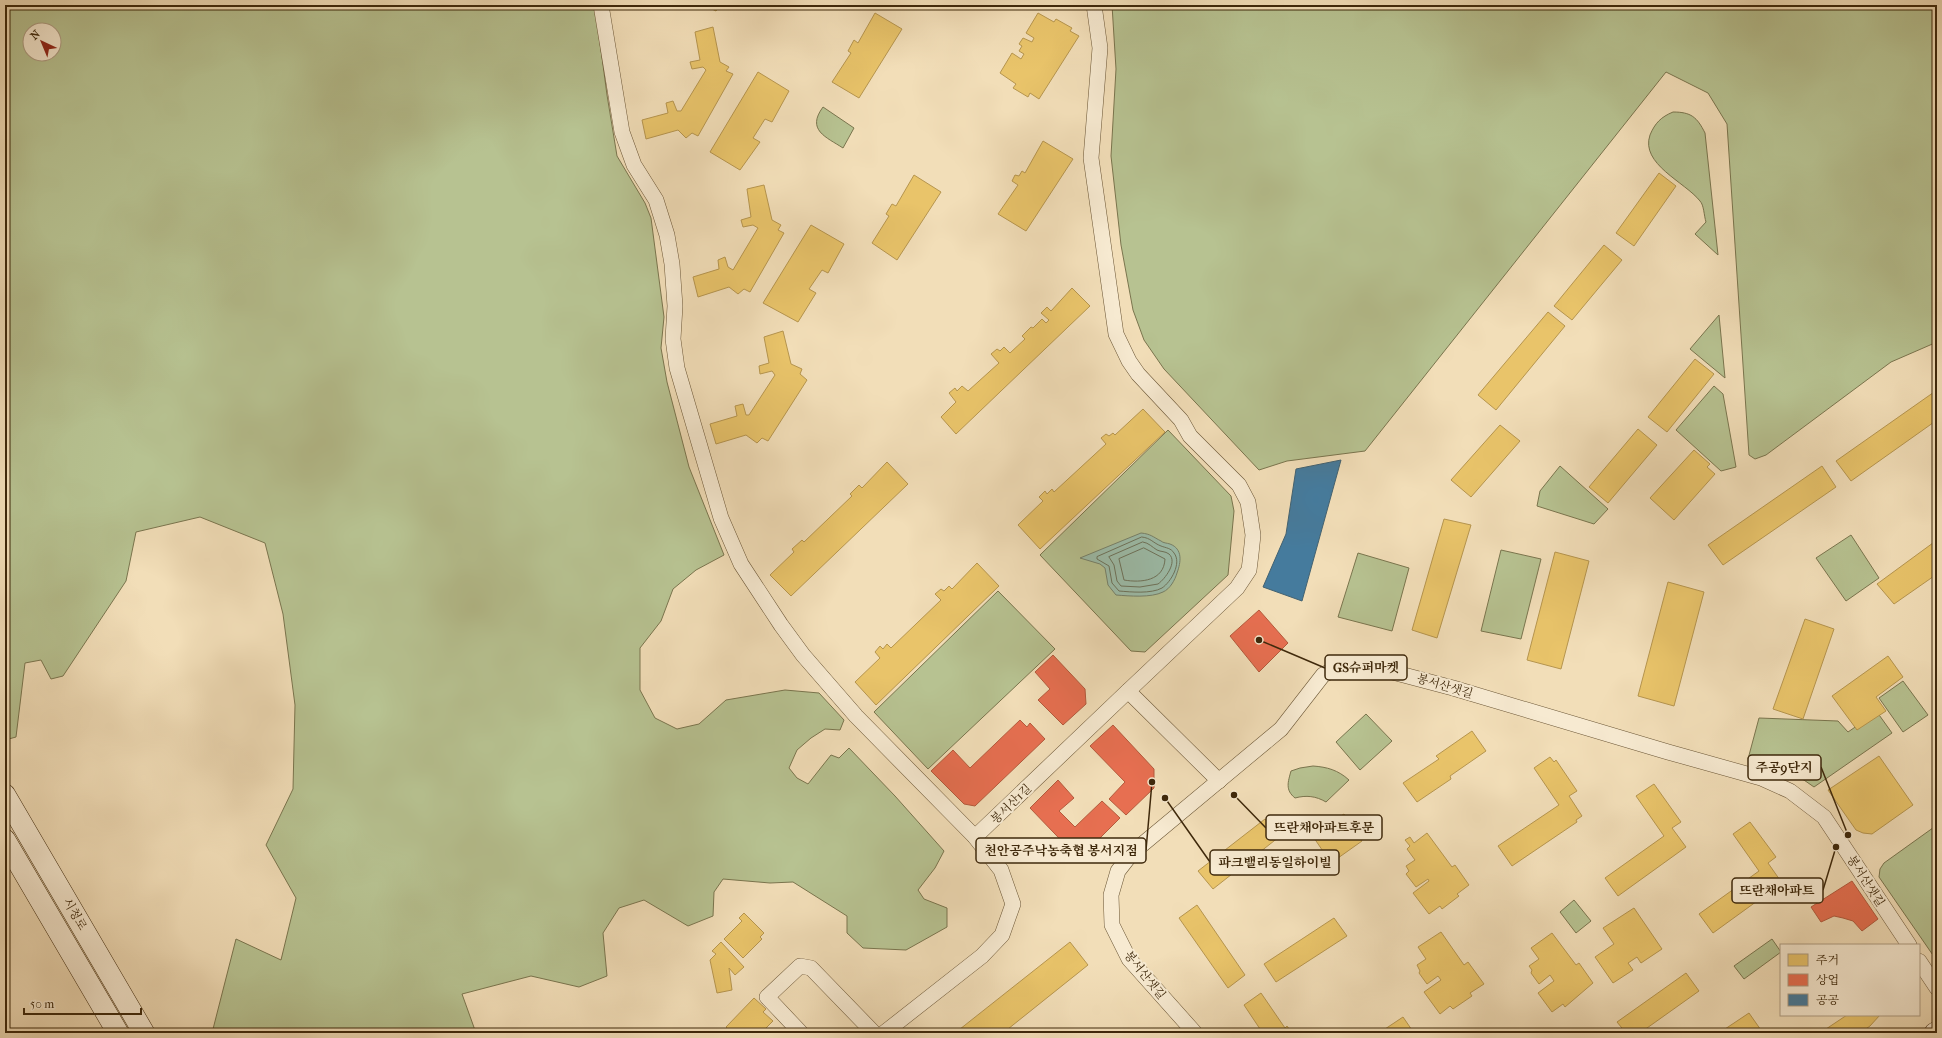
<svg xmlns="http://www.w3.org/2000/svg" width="1942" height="1038" font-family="'IM FELL French Canon','Noto Serif KR',serif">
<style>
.green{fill:#b7c291;stroke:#7a754e;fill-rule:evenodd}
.water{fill:#9cbdaa;stroke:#76816a}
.homes{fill:#e9c46a;stroke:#b6954e}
.shops{fill:#e76f51;stroke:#b45a3c}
.public{fill:#457b9d;stroke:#436271}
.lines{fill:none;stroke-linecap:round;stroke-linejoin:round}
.shore{stroke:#6d725a;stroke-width:1}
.street-casing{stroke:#6b5636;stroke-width:16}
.secondary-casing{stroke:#3e280b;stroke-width:22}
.street{stroke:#f7ead1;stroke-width:15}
.secondary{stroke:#f7ead1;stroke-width:21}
.labels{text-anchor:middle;stroke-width:4;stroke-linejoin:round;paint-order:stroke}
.street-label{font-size:12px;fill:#3e280b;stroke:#f7ead1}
.leader{fill:none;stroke:#3e280b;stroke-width:1.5}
.callout-dot{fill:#3e280b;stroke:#f7ead1;stroke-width:1.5}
.callout{fill:#f7ead1;stroke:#3e280b;stroke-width:1.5}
.callout-label{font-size:13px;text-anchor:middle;font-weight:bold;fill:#3e280b}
</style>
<rect width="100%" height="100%" fill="#f2deb8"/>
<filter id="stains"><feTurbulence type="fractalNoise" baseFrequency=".005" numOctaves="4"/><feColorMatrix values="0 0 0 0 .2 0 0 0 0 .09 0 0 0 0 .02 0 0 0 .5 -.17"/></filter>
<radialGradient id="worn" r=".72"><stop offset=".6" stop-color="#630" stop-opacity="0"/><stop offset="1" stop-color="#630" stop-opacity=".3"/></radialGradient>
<!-- green -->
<g class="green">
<path d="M5 5H595L607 95 617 156 645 203 651 218 664 317 661 348 667 382 689 467 724 555 696 570 673 589 661 621 640 648V690L655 718 677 729 699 724 726 700 785 690 819 693 844 720 840 730 825 729 811 738 797 750 789 768 797 778 808 784 831 755 839 758 849 748 895 796 944 851 935 868 918 890 924 899 947 908V927L906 950 863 948 847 933V916L793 882 770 883 723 879 714 892 713 916 688 926 644 900 619 908 603 933 607 976 579 987 531 976 462 994 476 1033H212L236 939 281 960 296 898 266 845 293 789 295 705 283 614 265 543 200 517 136 532 126 581 63 676 51 679 41 660 25 663 16 737 5 740ZM30 30H54V54H30Z"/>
<path d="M1112 5H1937V342L1891 362 1766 455 1755 459 1749 455 1727 124 1708 93 1666 72 1365 451 1287 461 1259 470 1164 369 1144 340 1133 310 1121 245 1111 156 1116 69Z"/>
<path d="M823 107 854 128 843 148C826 137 806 130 823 107Z"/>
<path d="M1673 112C1691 112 1697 117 1705 133L1718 255 1695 234 1706 222C1704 216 1704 205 1700 201 1685 182 1640 164 1650 135 1655 123 1661 117 1673 112Z"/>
<path d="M1719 315 1725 378 1690 349Z"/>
<path d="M1714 386 1723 394 1736 467 1721 471 1676 430Z"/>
<path d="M1168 430 1231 496 1234 511 1228 575 1145 652 1131 651 1040 555Z"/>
<path d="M1560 466 1608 509 1594 524 1537 506 1540 491Z"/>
<path d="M1851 535 1879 578 1846 601 1816 558Z"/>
<path d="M1501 550 1541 559 1521 639 1481 631Z"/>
<path d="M1358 553 1409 568 1392 631 1338 617Z"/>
<path d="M998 591 1055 649 928 769 874 712Z"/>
<path d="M1903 681 1928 715 1903 732 1879 698Z"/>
<path d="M1877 712 1892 733 1814 787C1792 771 1775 764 1748 759L1759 718 1838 721 1848 732Z"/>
<path d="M1366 714 1392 741 1360 770 1336 742Z"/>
<path d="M1313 766C1327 767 1338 770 1349 780L1326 802C1316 796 1306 795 1295 798 1285 790 1288 782 1291 771L1300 768Z"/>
<path d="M1937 825V961L1879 877 1880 869 1884 863Z"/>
<path d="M1574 900 1591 921 1576 933 1560 912Z"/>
<path d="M1772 939 1781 952 1744 979 1734 966Z"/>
</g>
<!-- water -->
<path class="water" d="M1141 533C1151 534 1153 537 1161 541 1163 543 1167 543 1170 544 1183 549 1181 562 1177 573 1175 580 1170 589 1163 592 1151 598 1129 596 1116 595L1108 585 1105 568 1100 564 1080 558Z"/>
<!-- homes -->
<g class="homes">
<path d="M704 5H720L716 11Z"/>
<path d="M875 13 902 29 859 98 832 82 851 53 848 51 854 40 858 43Z"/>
<path d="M1038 13 1054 22 1056 19 1072 28 1070 31 1079 36 1039 99 1030 93 1028 97 1013 88 1016 84 1000 73 1012 53 1021 59 1024 54 1019 51 1022 46 1019 44 1023 38 1032 42 1034 38 1026 33Z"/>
<path d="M713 27 720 62 729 67 726 71 733 74 698 136 692 133 686 138 678 130 646 139 642 120 668 113 666 103 673 101 677 111H681L706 70 703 67 692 69 690 62 700 60 695 32Z"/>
<path d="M758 72 789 91 772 122 765 119 753 138 760 142 740 170 710 152Z"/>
<path d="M1043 141 1073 159 1026 231 998 214 1018 185 1012 181 1015 175 1019 176 1022 171 1025 173Z"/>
<path d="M1659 173 1676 186 1634 246 1616 233Z"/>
<path d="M914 175 941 192 897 260 872 243 889 216 886 214 892 204 896 206Z"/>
<path d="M764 185 772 220 781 225 778 230 784 233 750 292 744 289 738 294 729 287 698 297 693 277 719 269 718 260 725 257 728 267 733 270 758 228 753 225 743 227 741 220 751 217 747 189Z"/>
<path d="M811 225 844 244 828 273 822 270 809 289 816 293 798 322 763 303Z"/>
<path d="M1604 245 1622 260 1572 320 1554 306Z"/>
<path d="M1072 288 1090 306 956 434 941 417 956 402 949 393 955 388 957 391 962 386 968 391 999 363 991 354 997 349 1000 351 1004 347 1010 353 1025 339 1022 336 1031 327 1033 328 1042 319 1046 323 1049 320 1041 313 1047 307 1051 311Z"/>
<path d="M1548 312 1565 326 1496 410 1478 395Z"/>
<path d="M783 331 791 364 802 369 800 374 807 380 768 441 762 438 757 443 746 435 716 444 710 424 737 416 735 406 743 404 746 415H749L775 375 772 371 760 374 759 366 769 363 764 337Z"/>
<path d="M1695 359 1714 374 1667 432 1648 417Z"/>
<path d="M1937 390V420L1851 481 1836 461Z"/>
<path d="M1143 409 1165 432 1040 549 1018 525 1043 501 1039 497 1045 491 1047 494 1052 489 1054 492 1106 444 1101 438 1106 434 1109 436 1113 433 1115 435Z"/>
<path d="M1500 425 1520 441 1471 497 1451 480Z"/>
<path d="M1638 429 1657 445 1608 503 1589 487Z"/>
<path d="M1694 450 1710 464 1707 467 1715 474 1674 520 1650 498Z"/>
<path d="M887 462 908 484 791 596 770 575 794 552 792 549 802 540 804 542 852 496 850 494 859 485 862 488Z"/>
<path d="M1822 466 1836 487 1723 565 1708 545Z"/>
<path d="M1444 519 1471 525 1437 638 1412 630Z"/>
<path d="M1937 540V574L1894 604 1877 584Z"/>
<path d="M1555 552 1589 561 1561 669 1527 660Z"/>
<path d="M977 563 999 586 876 705 855 682 880 658 875 652 880 646 883 649 887 644 891 648 941 600 935 594 941 589 944 591 949 586 952 589Z"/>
<path d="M1668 582 1704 592 1674 706 1638 696Z"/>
<path d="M1805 619 1834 629 1803 719 1773 709Z"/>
<path d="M1888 656 1903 677 1876 697 1886 711 1857 730 1832 696Z"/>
<path d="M1472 731 1486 751 1450 776 1451 779 1417 802 1403 783 1439 759 1436 756Z"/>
<path d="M1879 756 1913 805 1872 834 1863 833 1856 830 1828 790Z"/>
<path d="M1550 757 1554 762 1556 760 1577 791 1569 796 1582 816 1576 820 1577 822 1512 866 1498 846 1559 805 1534 768Z"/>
<path d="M1654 784 1681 822 1672 828 1686 847 1618 896 1605 878 1664 836 1636 796Z"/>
<path d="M1344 814 1362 841 1331 863 1312 835Z"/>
<path d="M1265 819 1279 837 1213 889 1198 871Z"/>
<path d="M1750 822 1776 857 1768 863 1782 883 1713 933 1699 914 1759 871 1733 834Z"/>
<path d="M1427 833 1452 867 1455 865 1469 885 1457 894 1459 896 1442 909 1440 906 1429 914 1413 893 1429 881 1428 879 1416 887 1406 874 1409 871 1406 866 1415 860 1407 849 1410 846 1405 840 1410 837 1414 843Z"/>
<path d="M1197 905 1245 975 1228 988 1179 918Z"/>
<path d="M1634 908 1662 949 1641 963 1637 957 1628 963 1633 970 1613 983 1595 957 1614 944 1603 928Z"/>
<path d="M744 913 764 933 760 937 762 939 743 958 724 939 742 921 739 918Z"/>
<path d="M1334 918 1347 936 1276 982 1264 964Z"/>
<path d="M1441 932 1464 965 1468 962 1484 984 1470 993 1472 996 1453 1009 1450 1006 1440 1014 1424 992 1441 980 1438 976 1427 984 1419 973 1420 971 1417 965 1426 959 1418 947Z"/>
<path d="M1552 933 1576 965 1579 963 1593 983 1565 1007 1563 1004 1552 1012 1538 993 1554 981 1550 975 1539 984 1531 973 1532 970 1529 966 1539 959 1531 948Z"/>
<path d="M721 942 744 967 735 975 729 968 732 990 717 993 710 960 716 954 712 951Z"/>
<path d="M1070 942 1088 965 1003 1033H955Z"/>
<path d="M1686 973 1699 991 1640 1033H1626L1617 1022Z"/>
<path d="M1261 993 1285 1028 1287 1026 1292 1033H1260L1258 1030 1260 1029 1244 1005Z"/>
<path d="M754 998 766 1009 763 1012 773 1021 761 1033H732L726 1027Z"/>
<path d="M1749 1013 1763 1033H1727L1725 1029Z"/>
<path d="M1847 1015H1880L1870 1026 1860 1033H1820Z"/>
<path d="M1403 1017 1414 1033H1379Z"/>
</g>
<!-- shops -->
<g class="shops">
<path d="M1259 610 1288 643 1259 672 1230 636Z"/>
<path d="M1053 655 1085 689 1086 704 1063 725 1038 700 1050 689 1035 672Z"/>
<path d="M1020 720 1027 727 1030 723 1045 739 975 806 964 804 931 771 953 750 970 768Z"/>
<path d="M1113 725 1154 769V788L1126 815 1109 799 1125 782 1090 746Z"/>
<path d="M1058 780 1074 798 1059 811 1075 827 1102 801 1120 818 1079 859 1030 808Z"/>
<path d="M1852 881 1878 919 1862 931 1853 921 1843 918 1834 916 1821 922 1811 907Z"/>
</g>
<!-- public -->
<path class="public" d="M1341 460 1302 601 1263 587 1286 534 1296 469Z"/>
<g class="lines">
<!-- shore -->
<g class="shore">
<path d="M1142 537C1151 538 1153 543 1161 546 1166 548 1171 548 1174 553 1182 563 1171 582 1162 588 1151 594 1131 592 1119 591L1112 583 1109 566 1097 559V557Z"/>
<path d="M1143 542C1149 543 1152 547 1157 550 1161 552 1165 551 1169 554 1178 562 1165 579 1158 584L1140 587 1121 586 1117 581 1114 565 1109 557Z"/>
<path d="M1144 548 1165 559C1164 581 1141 583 1124 580L1119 559Z"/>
</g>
<!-- street casing -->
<g class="street-casing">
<g id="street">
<path d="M601 5 622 132 634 165 656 200 667 235 672 264 675 306 673 339 677 368 721 518 741 564 781 625 803 655 856 716 975 837"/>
<path d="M1094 5 1100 48 1091 158 1116 334 1129 361 1138 374 1181 420 1190 436 1239 485 1248 502 1253 535 1251 554 1249 570 1237 588 1128 691"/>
<path d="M1919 961 1937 988"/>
<path d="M801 1033 767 997 800 966 811 968 874 1033"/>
<path d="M884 1033 982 956 1002 935 1013 904 1001 870 975 837 1128 691 1219 781"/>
<path d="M1195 1033 1129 959 1112 925 1111 895 1118 871 1132 853 1281 729 1323 675 1341 666 1362 664 1453 688 1668 752 1761 778 1790 791 1824 817 1909 945"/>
</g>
</g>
<!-- secondary casing -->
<g class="secondary-casing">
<g id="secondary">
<path d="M5 795 144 1033"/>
<path d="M5 840 118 1033"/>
<path d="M1935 1033 1937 1032"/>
</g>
</g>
<!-- street -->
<use href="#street" class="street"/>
<!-- secondary -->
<use href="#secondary" class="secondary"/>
</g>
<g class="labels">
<!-- street labels -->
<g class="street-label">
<text transform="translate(1445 686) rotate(16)" y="4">봉서산샛길</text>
<text transform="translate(1011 804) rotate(-44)" y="4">봉서산1길</text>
<text transform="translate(1866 881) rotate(57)" y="4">봉서산샛길</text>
<text transform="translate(75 914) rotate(60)" y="4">시청로</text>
<text transform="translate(1145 975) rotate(51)" y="4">봉서산샛길</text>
</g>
</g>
<!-- callouts -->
<path class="leader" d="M1259 640L1325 668M1848 835L1821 767M1234 795L1266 828M1152 782L1146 850M1165 798L1210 862M1836 847L1823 890"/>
<g class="callout-dot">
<circle cx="1259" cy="640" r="4"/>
<circle cx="1848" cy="835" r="4"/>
<circle cx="1234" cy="795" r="4"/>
<circle cx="1152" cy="782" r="4"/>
<circle cx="1165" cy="798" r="4"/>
<circle cx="1836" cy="847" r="4"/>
</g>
<g class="callout">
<rect x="1325" y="655" width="82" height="25" rx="4"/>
<rect x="1748" y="755" width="73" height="25" rx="4"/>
<rect x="1266" y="815" width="116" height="25" rx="4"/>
<rect x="976" y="838" width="170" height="25" rx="4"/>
<rect x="1210" y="850" width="129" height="25" rx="4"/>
<rect x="1732" y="878" width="91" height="25" rx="4"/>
</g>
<g class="callout-label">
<text x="1366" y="672">GS슈퍼마켓</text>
<text x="1784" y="772">주공9단지</text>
<text x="1324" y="832">뜨란채아파트후문</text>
<text x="1061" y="855">천안공주낙농축협 봉서지점</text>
<text x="1275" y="867">파크밸리동일하이빌</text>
<text x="1777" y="895">뜨란채아파트</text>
</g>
<!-- margin -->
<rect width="1942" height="1038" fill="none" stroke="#f2deb8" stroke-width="20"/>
<rect x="6" y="6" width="1930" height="1026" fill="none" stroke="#3e280b" stroke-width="2"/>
<rect x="10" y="10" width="1922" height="1018" fill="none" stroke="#3e280b"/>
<!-- legend -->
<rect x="1780" y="944" width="140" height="72" fill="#f7ead1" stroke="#ad9c82"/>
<rect x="1788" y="954" width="20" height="12" fill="#e9c46a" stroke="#ad9c82"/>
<text x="1816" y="964" font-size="12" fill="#3e280b">주거</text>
<rect x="1788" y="974" width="20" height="12" fill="#e76f51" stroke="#ad9c82"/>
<text x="1816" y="984" font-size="12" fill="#3e280b">상업</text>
<rect x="1788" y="994" width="20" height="12" fill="#457b9d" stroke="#ad9c82"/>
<text x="1816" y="1004" font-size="12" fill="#3e280b">공공</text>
<!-- north arrow -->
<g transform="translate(42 42) rotate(316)"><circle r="19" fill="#f7ead1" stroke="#ad9c82"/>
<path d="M0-3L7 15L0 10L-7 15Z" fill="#8f2418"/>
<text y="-6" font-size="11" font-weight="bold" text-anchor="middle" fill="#3e280b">N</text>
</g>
<!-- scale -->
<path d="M24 1008v6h117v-6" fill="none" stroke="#3e280b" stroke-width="2"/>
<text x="30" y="1008" font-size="12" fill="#3e280b" stroke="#f7ead1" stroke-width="3" paint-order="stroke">50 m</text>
<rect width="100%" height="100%" filter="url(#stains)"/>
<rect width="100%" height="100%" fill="url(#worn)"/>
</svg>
